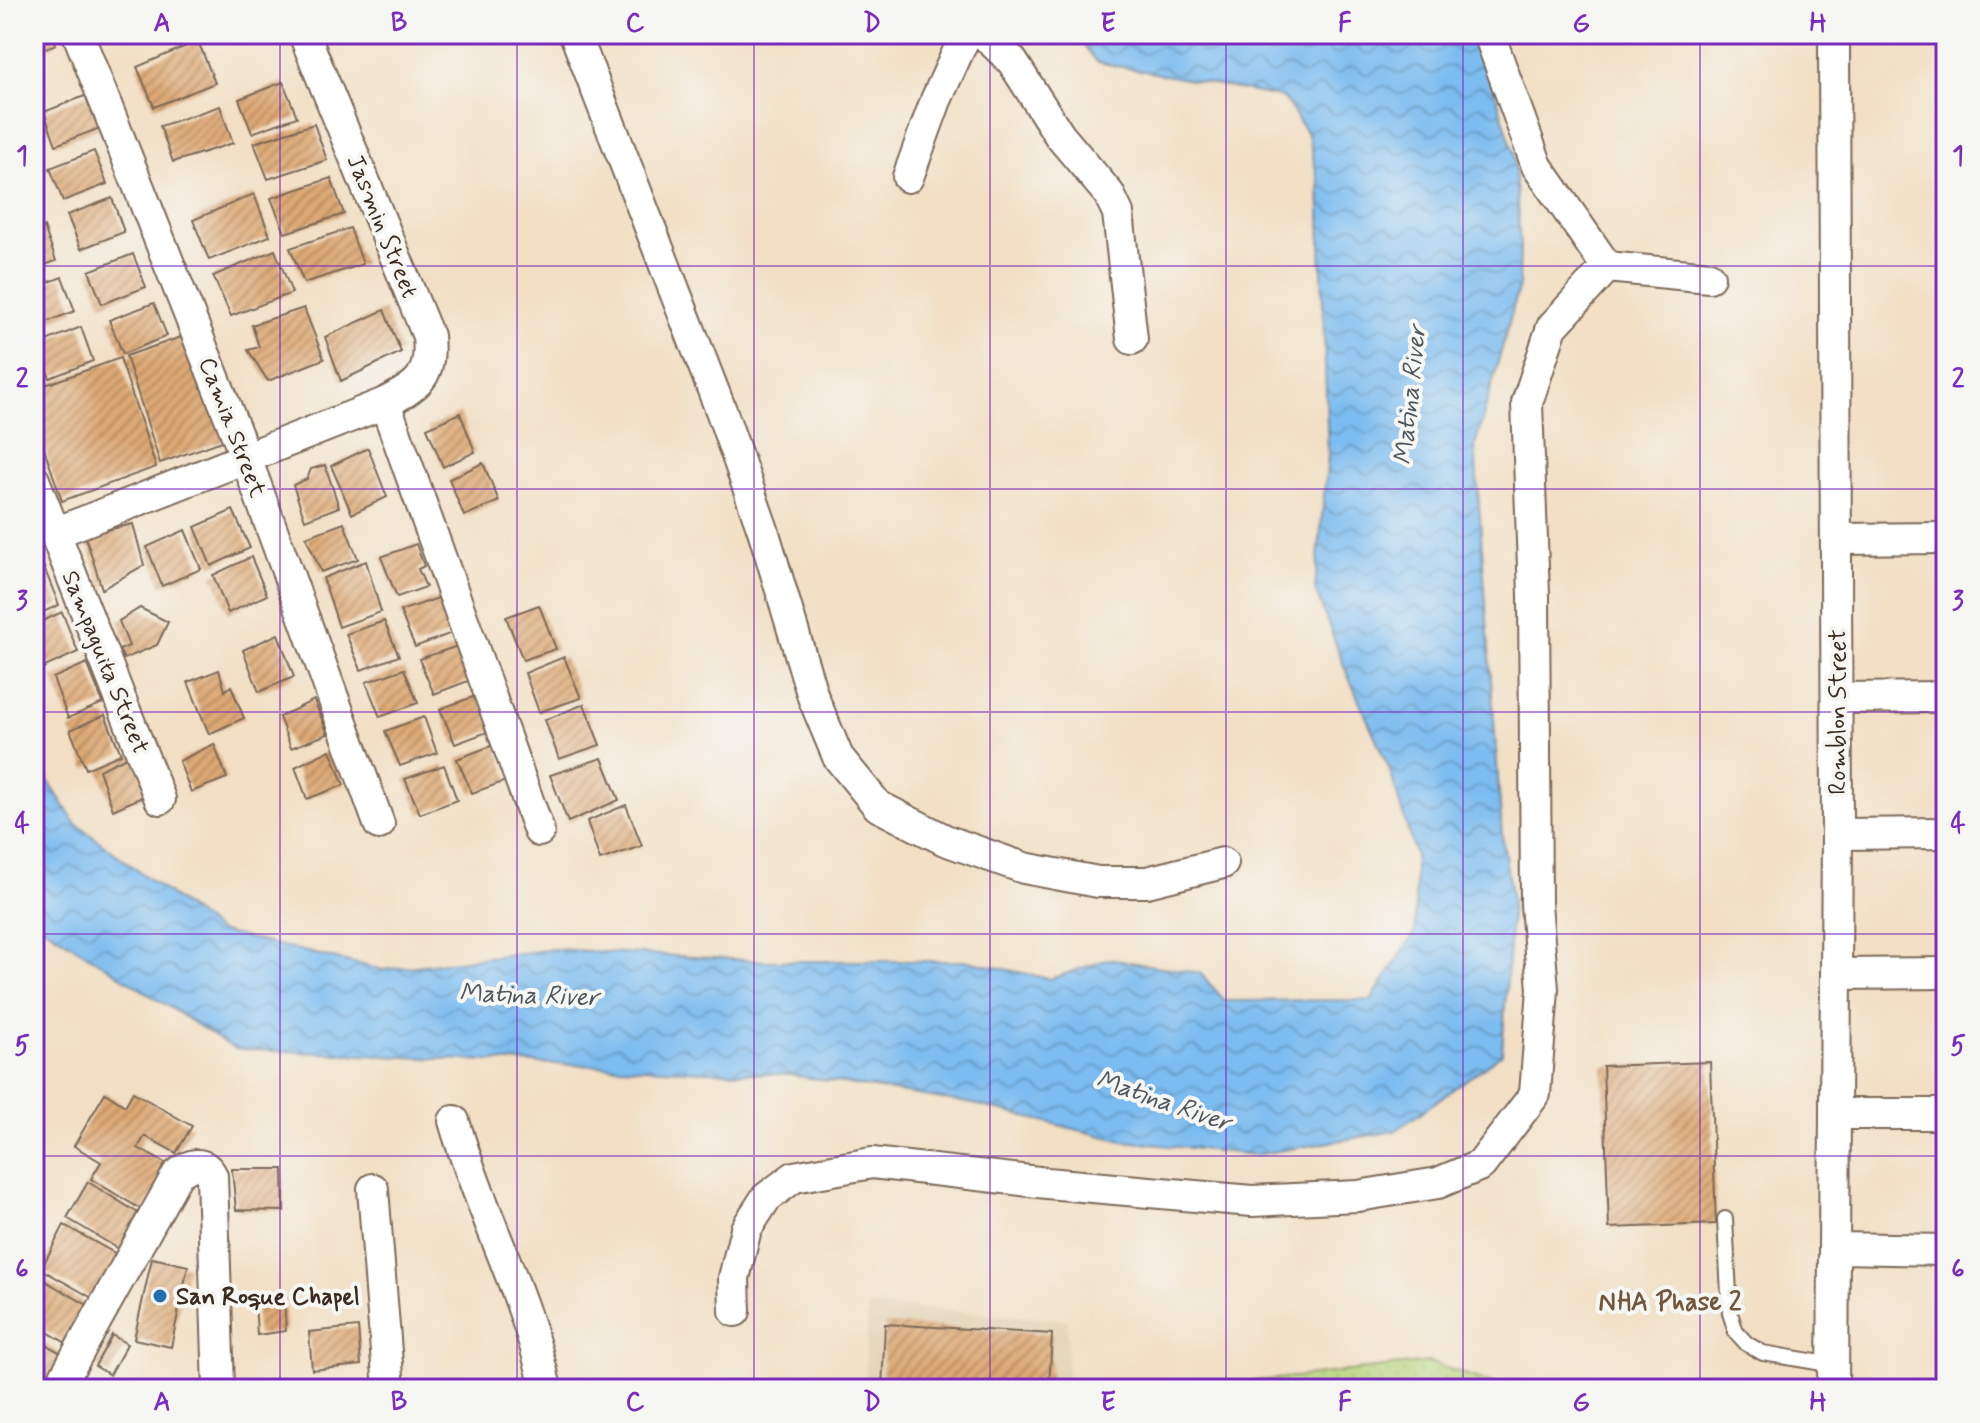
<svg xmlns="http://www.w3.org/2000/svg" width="1980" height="1423" font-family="Mynerve,sans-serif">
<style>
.built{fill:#e3d1b4}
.grass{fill:url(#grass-dots);stroke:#787e4c;stroke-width:2}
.water{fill:url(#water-waves);stroke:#5b7387;stroke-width:2}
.building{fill:url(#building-hatch)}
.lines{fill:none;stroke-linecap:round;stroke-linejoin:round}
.service-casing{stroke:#7b6958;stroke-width:18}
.minor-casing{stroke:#7b6958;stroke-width:34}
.service{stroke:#fff;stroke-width:14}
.minor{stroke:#fff;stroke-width:30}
.grid{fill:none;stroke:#7b2cbf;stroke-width:2;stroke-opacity:0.55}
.poi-dot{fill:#1f6fb2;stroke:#f6f6f2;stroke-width:3}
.labels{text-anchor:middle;stroke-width:8;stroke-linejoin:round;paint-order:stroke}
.street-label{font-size:24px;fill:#3b2a1e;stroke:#f6f6f2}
.poi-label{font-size:24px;font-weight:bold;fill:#3b2a1e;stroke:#f6f6f2;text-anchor:start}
.water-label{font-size:26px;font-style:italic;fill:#4e565d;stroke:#f6f6f2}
.neighbourhood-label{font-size:26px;font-weight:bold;fill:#74563c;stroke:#f6f6f2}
.neatline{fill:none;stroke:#7b2cbf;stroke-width:3}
.grid-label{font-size:26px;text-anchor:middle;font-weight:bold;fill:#7b2cbf}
</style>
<defs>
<pattern id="grass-dots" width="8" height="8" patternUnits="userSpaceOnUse" patternTransform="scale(2)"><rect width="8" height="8" fill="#b6d37a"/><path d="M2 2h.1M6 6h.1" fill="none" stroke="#9db569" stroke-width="1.8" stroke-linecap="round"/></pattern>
<pattern id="water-waves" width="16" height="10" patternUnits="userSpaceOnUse" patternTransform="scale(2)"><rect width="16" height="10" fill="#7bbcf0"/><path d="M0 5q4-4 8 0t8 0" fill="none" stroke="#6699c2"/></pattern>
<pattern id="building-hatch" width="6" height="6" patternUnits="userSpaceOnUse" patternTransform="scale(2)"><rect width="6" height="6" fill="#dda975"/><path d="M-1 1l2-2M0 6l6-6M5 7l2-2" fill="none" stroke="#b48a5f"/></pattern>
</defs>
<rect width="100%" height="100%" fill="#f6f6f2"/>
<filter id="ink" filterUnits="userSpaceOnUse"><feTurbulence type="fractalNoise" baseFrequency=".0125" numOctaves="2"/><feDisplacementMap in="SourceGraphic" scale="16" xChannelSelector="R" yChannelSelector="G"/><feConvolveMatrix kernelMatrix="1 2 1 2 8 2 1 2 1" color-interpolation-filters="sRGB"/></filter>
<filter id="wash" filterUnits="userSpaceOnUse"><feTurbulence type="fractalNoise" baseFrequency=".006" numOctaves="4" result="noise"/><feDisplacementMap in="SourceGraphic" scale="32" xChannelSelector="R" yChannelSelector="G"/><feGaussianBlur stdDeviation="1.8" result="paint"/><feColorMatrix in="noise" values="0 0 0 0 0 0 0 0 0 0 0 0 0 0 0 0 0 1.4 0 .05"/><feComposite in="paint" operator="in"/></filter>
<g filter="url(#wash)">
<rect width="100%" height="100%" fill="#f2dfc4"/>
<!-- built -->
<path class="built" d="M868 1305 1068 1320 1067 1385 1142 1389H865Z"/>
<!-- grass -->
<path class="grass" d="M1428 1362 1504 1387 1541 1386V1389H1233V1384Z"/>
<!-- water -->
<path class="water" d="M1075 34H1468L1488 68 1514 154 1520 245 1519 286 1475 446 1502 836 1512 900 1502 1054 1395 1131 1255 1155 1123 1141 974 1104 791 1075 235 1049 34 921V758L75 823 218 931 383 970 554 949 763 961H968L1050 979 1109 959 1200 973 1225 1001 1371 1000 1415 932V854L1389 768 1346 671 1315 589 1328 456 1319 183 1308 135 1284 98 1097 62Z"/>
<g id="blocks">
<!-- building -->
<g class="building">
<path d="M34 34H52L56 44 34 53Z"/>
<path d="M198 41 215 83 154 107 137 67Z"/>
<path d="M283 82 297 117 252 133 239 99Z"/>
<path d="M87 95 100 128 56 145 44 112Z"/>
<path d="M220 106 233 143 173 162 160 126Z"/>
<path d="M314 124 327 160 268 179 254 143Z"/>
<path d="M94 151 107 184 63 201 50 168Z"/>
<path d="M331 178 344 214 285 233 271 198Z"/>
<path d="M254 194 270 236 209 260 193 220Z"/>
<path d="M112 198 124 232 81 249 67 215Z"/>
<path d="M44 227 56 261 34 269V231Z"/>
<path d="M350 228 363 264 304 283 290 248Z"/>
<path d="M275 250 292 293 231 316 213 276Z"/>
<path d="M133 254 146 287 102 304 89 271Z"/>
<path d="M62 277 75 311 34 327V288Z"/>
<path d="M154 303 167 336 123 354 109 320Z"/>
<path d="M304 308 324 359 268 381 248 350 259 347 252 325Z"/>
<path d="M384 310 401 352 341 381 325 337Z"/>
<path d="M81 327 93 361 50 378 36 345Z"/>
<path d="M187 335 228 439 160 463 126 356Z"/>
<path d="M120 358 156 467 62 501 34 419V389Z"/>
<path d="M460 413 475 452 443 467 427 428Z"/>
<path d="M368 448 387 497 352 514 331 466Z"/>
<path d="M483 463 499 501 464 516 449 479Z"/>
<path d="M325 465 339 507 305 520 293 485 307 479 311 469Z"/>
<path d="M233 510 250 548 211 566 195 527Z"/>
<path d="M344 523 358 559 321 572 306 537Z"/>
<path d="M133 524 144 565 102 589 85 535Z"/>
<path d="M185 530 201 569 162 586 147 547Z"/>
<path d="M416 544 424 566 418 569 426 587 397 597 381 557Z"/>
<path d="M251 557 267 595 228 613 213 575Z"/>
<path d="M366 561 381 612 339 627 323 578Z"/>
<path d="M43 565 59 605 34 616V569Z"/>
<path d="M438 598 452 633 415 647 400 611Z"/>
<path d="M539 605 556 649 523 660 506 617Z"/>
<path d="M140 608 168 622 157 645 124 659 119 650 129 646 119 621Z"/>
<path d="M62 612 78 652 43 668 34 644V625Z"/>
<path d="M384 621 399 656 361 670 346 634Z"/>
<path d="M278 634 294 677 259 692 243 650Z"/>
<path d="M458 646 471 680 434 694 419 659Z"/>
<path d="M564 657 581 698 539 712 525 673Z"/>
<path d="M87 663 103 703 68 718 53 678Z"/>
<path d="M404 669 418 703 380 717 366 682Z"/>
<path d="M219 670 225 691 231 686 244 718 209 734 188 682Z"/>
<path d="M478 695 493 730 455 744 440 709Z"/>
<path d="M314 700 328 734 291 748 279 717Z"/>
<path d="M584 704 600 745 559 759 545 720Z"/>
<path d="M105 715 121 754 86 769 70 730Z"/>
<path d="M424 717 437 753 400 766 385 731Z"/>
<path d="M214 744 227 778 191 792 179 761Z"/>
<path d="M496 744 509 780 472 793 457 759Z"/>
<path d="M330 750 344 785 307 799 295 767Z"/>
<path d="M133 754 149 794 113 810 99 770Z"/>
<path d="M602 758 619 800 568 822 550 775Z"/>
<path d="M444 765 457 800 420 814 405 779Z"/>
<path d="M626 805 642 846 600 860 587 821Z"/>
<path d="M1710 1062 1716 1224 1609 1228 1603 1066Z"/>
<path d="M133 1092 192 1126 176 1153 145 1136 138 1148 170 1166 144 1211 91 1179 101 1162 74 1146 105 1093 125 1106Z"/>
<path d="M232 1169H283L284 1211 236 1210Z"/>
<path d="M88 1182 143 1216 122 1251 67 1218Z"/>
<path d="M64 1225 118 1255 94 1299 41 1269Z"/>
<path d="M152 1258 188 1266 171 1347 134 1339Z"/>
<path d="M40 1278 89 1306 68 1344 34 1324V1289Z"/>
<path d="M284 1298 286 1331 257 1335 255 1301Z"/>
<path d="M885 1324 1052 1334 1049 1388 930 1382V1389H882Z"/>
<path d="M358 1327 361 1365 312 1370 309 1332Z"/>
<path d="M112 1335 127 1344 110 1375 95 1366Z"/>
<path d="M34 1338 63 1354 44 1389H34Z"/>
<path d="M1687 1385V1389H1636V1386Z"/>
</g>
</g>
</g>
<g filter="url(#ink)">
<use href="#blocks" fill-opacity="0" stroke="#7b6958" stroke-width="2"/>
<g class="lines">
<!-- service casing -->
<g class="service-casing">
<path id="service" d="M1725 1219 1730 1313 1736 1332 1747 1344 1763 1353 1834 1365"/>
</g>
<!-- minor casing -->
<g class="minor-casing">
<g id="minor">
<path d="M78 34 246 458 379 824"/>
<path d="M575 34 722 413 763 530 813 697 838 757 878 806 945 840 1024 868 1098 882H1147L1223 863"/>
<path d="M984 34 1012 61 1060 136 1109 194 1118 213 1132 339"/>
<path d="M1489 34 1537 166 1607 267 1709 277"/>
<path d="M908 177 936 100 966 34"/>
<path d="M385 403 539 831"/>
<path d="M34 480 160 799"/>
<path d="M55 533 385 403C419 385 432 377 428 336L304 34"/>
<path d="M1836 539 1946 538"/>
<path d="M1837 698 1946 697"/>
<path d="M1837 834 1946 833"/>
<path d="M1837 974 1946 973"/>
<path d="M1836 1114H1946"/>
<path d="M454 1121C480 1212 527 1296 546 1389"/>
<path d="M373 1189 389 1389"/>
<path d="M1836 1248 1946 1250"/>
<path d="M735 1311 734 1278 746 1229 766 1198 794 1177 872 1163 1047 1183 1252 1201 1358 1196 1438 1183 1481 1165 1535 1094 1543 989 1536 904 1534 595 1527 403 1552 327 1607 267"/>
<path d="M58 1389 177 1175C189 1164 204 1159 212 1176L219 1389"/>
<path d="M1833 1389 1837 834 1834 34"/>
</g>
</g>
<!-- service -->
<use href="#service" class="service"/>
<!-- minor -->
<use href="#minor" class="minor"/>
</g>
</g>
<!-- grid -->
<path class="grid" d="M280 34V1389M517 34V1389M754 34V1389M990 34V1389M1226 34V1389M1463 34V1389M1700 34V1389M34 266H1946M34 489H1946M34 712H1946M34 934H1946M34 1156H1946"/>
<!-- markers -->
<circle class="poi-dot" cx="160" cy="1296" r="8"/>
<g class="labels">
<!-- street labels -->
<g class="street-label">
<text transform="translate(383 226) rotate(68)" y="8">Jasmin Street</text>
<text transform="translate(233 427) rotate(69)" y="8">Camia Street</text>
<text transform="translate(106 662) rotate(68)" y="8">Sampaguita Street</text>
<text transform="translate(1837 712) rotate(-90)" y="8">Romblon Street</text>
</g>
<!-- poi labels -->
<g class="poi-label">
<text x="176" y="1304">San Roque Chapel</text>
</g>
<!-- water labels -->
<g class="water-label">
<text transform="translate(1409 395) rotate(-84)" y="9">Matina River</text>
<text transform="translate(529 994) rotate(2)" y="9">Matina River</text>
<text transform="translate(1164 1100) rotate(19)" y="9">Matina River</text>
</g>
<!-- neighbourhood labels -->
<g class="neighbourhood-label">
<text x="1670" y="1310">NHA Phase 2</text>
</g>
</g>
<!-- margin -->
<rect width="1980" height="1423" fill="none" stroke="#f6f6f2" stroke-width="88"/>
<rect x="44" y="44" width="1892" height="1335" class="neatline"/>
<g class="grid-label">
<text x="162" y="31">A</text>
<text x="399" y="31">B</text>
<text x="635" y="31">C</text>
<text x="872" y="31">D</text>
<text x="1108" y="31">E</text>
<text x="1345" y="31">F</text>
<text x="1581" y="31">G</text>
<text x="1818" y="31">H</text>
<text x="22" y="164">1</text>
<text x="1958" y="164">1</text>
<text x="22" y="387">2</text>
<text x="1958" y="387">2</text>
<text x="22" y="609">3</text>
<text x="1958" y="609">3</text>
<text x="22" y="832">4</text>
<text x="1958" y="832">4</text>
<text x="22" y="1054">5</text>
<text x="1958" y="1054">5</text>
<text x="22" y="1277">6</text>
<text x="1958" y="1277">6</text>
<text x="162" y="1410">A</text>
<text x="399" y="1410">B</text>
<text x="635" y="1410">C</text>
<text x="872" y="1410">D</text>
<text x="1108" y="1410">E</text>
<text x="1345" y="1410">F</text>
<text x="1581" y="1410">G</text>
<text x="1818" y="1410">H</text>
</g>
</svg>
